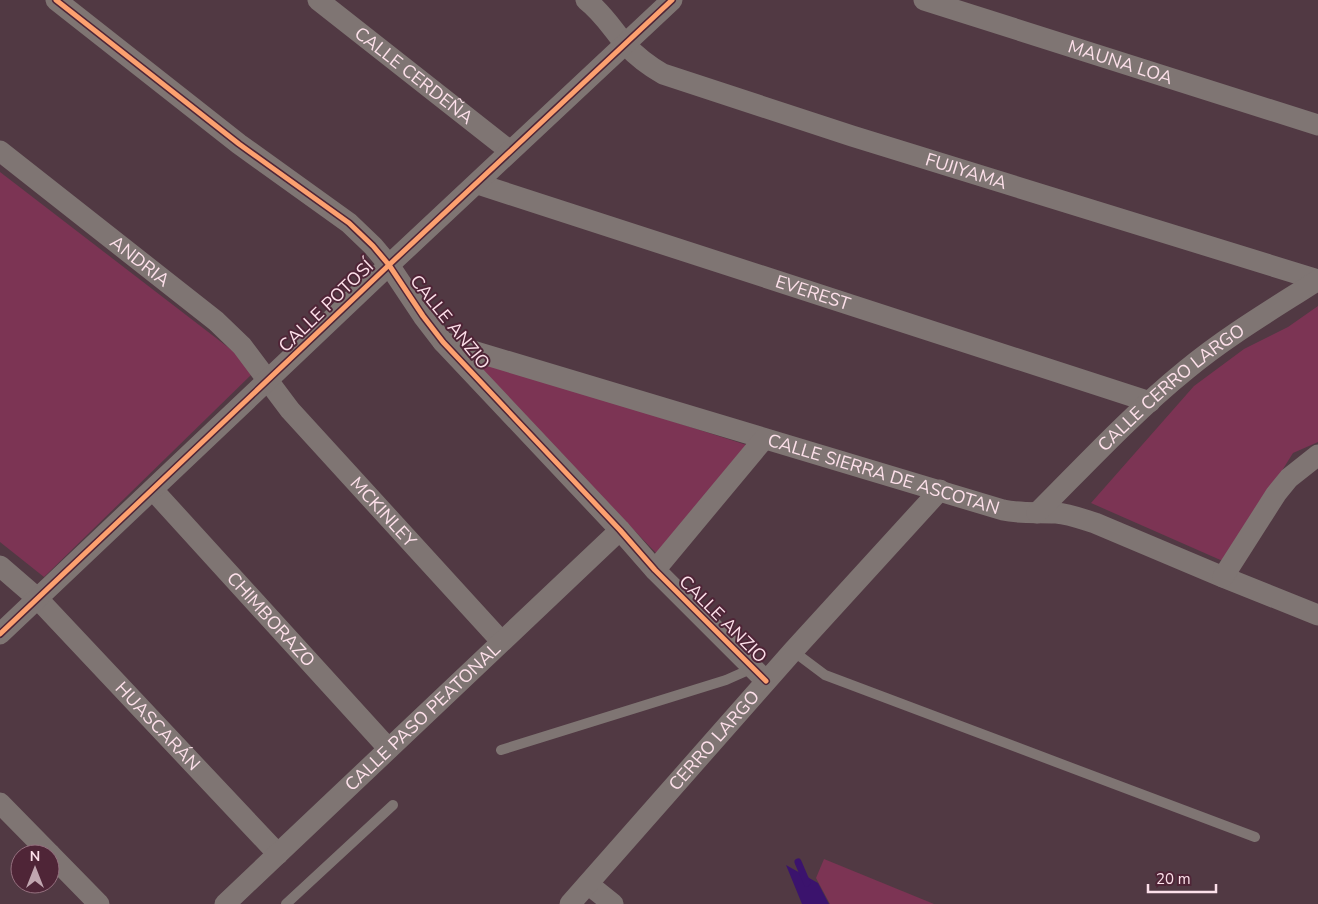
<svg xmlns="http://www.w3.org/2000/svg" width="1318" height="904" font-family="'Nunito Sans',sans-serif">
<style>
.green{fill:#7c3454}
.water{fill:#3b136d}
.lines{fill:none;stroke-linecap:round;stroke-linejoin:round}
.stream{stroke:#3b136d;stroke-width:7}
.lane{stroke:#7f7573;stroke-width:10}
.street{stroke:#7f7573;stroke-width:21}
.cycleway-casing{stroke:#4f2537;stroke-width:8}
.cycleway{stroke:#fca06f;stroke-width:5}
.labels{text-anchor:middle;stroke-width:4;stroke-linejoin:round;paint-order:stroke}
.street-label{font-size:18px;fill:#fde0ea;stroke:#4f2537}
</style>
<rect width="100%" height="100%" fill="#513943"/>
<!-- green -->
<g class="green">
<path d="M0 172 242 358 253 373 44 577 0 542Z"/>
<path d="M1318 306V442L1293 453 1225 562 1091 503 1194 386 1244 349 1288 327Z"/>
<path d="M465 355 753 447 658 555Z"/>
<path d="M824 859 934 904H830L816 878Z"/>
</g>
<!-- water -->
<path class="water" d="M786 865 818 883 829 904H802Z"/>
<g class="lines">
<!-- stream -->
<path class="stream" d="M798 862 807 883"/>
<!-- lane -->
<g class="lane">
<path d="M793 651 825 675 1255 837"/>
<path d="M501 750 726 680 753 668"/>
<path d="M286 904 393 805"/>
</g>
<!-- street -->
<g class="street">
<path d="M56 0 239 144 349 223 373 246 389 265 423 316 443 342 620 530 655 570 766 681"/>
<path id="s1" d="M318 0 510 151"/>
<path id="s2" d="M586 0C604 14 612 29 626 45 637 57 649 66 663 74L852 136 1318 280"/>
<path id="s3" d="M924 0 1318 125"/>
<path id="s4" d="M0 151 216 321 242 346 290 410 501 641"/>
<path id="s5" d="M478 184 1150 402"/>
<path id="s6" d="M443 342 1003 510C1021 514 1037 512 1056 513 1069 514 1082 519 1095 523L1223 577 1318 615"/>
<path id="s7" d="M153 490 388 748"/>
<path id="s8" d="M1037 513C1085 465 1133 413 1186 370 1227 336 1273 309 1318 280"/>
<path id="s9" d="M0 566 37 598 278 854"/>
<path d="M655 570 764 439"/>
<path d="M1223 577 1276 494 1289 478 1318 455"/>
<path d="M0 634 389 265 672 0"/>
<path d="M0 803 50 854"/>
<path d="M50 854 99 904"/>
<path d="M588 884 613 904"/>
<path id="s10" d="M225 904 620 530"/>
<path id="s11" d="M570 904 793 651 940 490"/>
</g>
<!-- cycleway casing -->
<g class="cycleway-casing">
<g id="cycleway">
<path d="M56 0 239 144 349 223 373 246 389 265 423 316 443 342 620 530 655 570 766 681"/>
<path d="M0 634 389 265 672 0"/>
</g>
</g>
<!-- cycleway -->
<use href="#cycleway" class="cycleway"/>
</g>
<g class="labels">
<!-- street labels -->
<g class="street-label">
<text dy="6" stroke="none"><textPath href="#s3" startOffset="206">MAUNA LOA</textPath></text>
<text dy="6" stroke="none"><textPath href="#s1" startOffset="122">CALLE CERDEÑA</textPath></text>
<text dy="6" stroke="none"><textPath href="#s2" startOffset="426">FUJIYAMA</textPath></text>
<text dy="6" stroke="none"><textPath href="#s4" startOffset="178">ANDRIA</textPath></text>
<text dy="6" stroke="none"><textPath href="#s5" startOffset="352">EVEREST</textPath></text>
<text transform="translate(326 306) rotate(-44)" y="6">CALLE POTOSÍ</text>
<text transform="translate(450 322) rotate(51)" y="6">CALLE ANZIO</text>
<text dy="6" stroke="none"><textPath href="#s8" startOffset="184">CALLE CERRO LARGO</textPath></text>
<text dy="6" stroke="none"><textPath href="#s6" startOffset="460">CALLE SIERRA DE ASCOTAN</textPath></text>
<text dy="6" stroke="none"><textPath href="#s4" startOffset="529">MCKINLEY</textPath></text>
<text dy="6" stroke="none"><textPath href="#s7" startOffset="175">CHIMBORAZO</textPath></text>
<text transform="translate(723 619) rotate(45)" y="6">CALLE ANZIO</text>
<text dy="6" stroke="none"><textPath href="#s10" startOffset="272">CALLE PASO PEATONAL</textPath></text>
<text dy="6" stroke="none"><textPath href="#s9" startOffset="225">HUASCARÁN</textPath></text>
<text dy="6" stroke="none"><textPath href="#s11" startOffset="218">CERRO LARGO</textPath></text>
</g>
</g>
<!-- north arrow -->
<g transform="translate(35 869)"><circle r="24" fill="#4f2537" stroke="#95707f"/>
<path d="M0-4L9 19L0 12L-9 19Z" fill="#c1a6b0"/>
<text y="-8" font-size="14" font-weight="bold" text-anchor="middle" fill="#fde0ea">N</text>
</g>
<!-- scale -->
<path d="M1148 884v8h68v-8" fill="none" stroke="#fde0ea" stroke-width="2.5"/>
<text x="1156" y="884" font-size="15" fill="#fde0ea" stroke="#4f2537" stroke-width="4" paint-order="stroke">20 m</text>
</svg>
